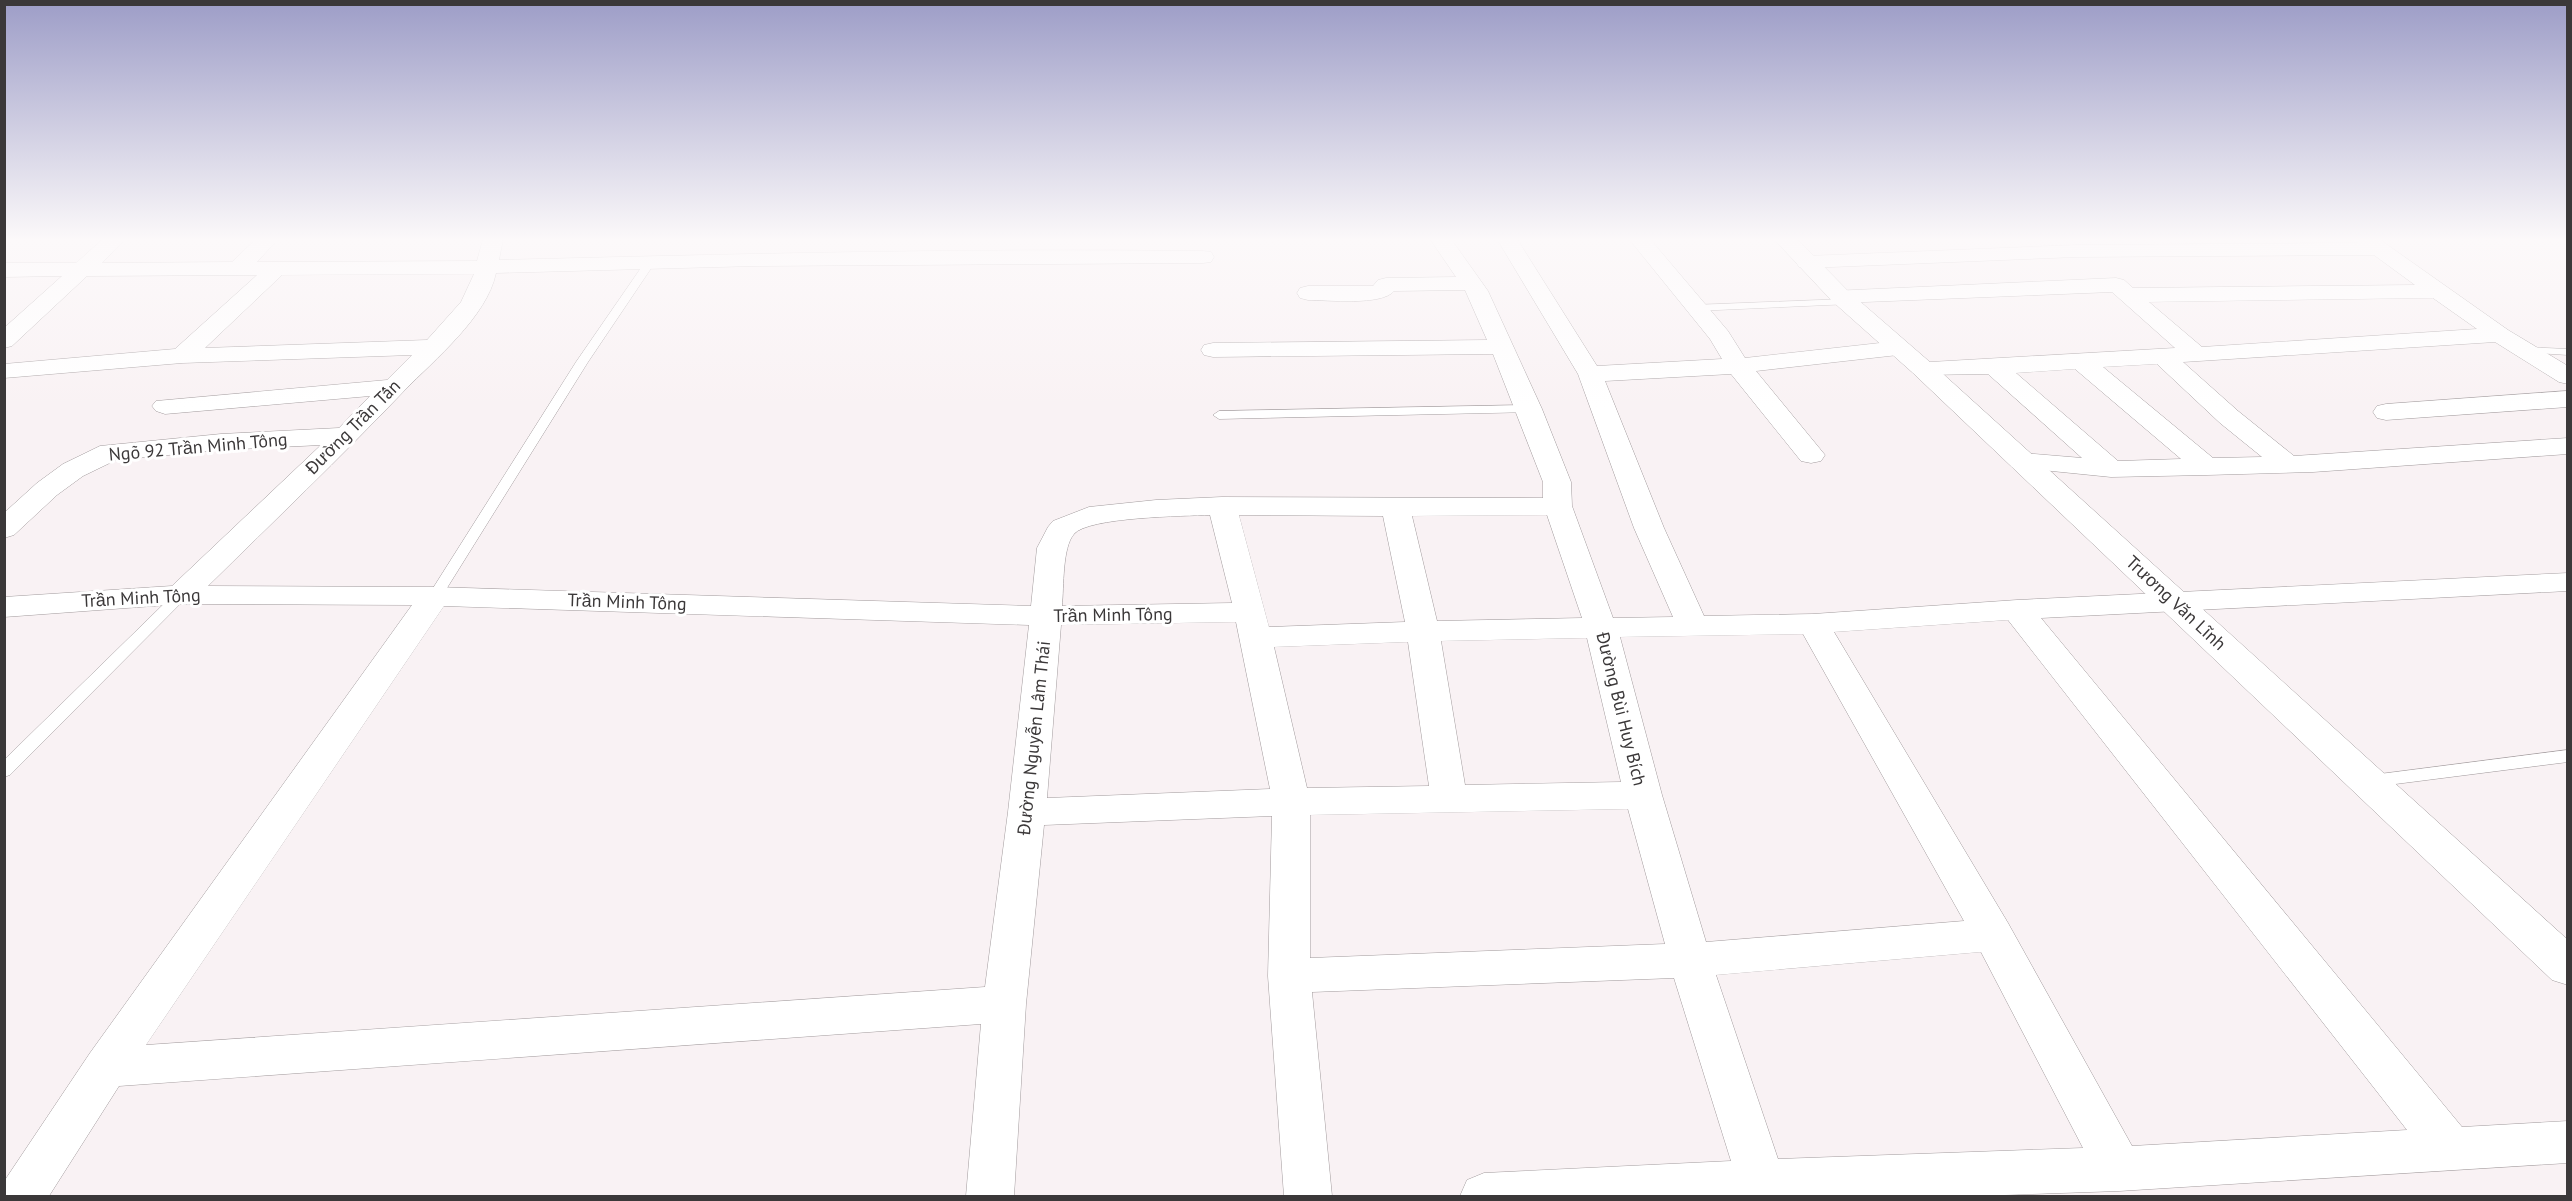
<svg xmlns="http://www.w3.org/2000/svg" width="2572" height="1201" font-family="'PT Sans',sans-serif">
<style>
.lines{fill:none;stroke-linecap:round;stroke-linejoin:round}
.service-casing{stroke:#a29b9d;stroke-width:1}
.minor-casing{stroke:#a29b9d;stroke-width:1}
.tertiary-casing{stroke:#a29b9d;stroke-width:1}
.service{fill:#fff;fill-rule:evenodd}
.minor{fill:#fff;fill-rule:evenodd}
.tertiary{fill:#fff;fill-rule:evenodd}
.labels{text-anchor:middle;stroke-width:6;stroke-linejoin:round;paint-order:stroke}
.street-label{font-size:18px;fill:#3b3839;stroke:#fff}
</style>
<rect width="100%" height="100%" fill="#f9f2f4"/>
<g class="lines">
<!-- service casing -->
<g class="service-casing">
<g id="service">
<path d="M649 261 654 264 588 362 442 596 435 600 430 599 428 596 576 362 645 262Z"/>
<path d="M1846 299 1850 300V304L1695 311 1690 308 1695 305Z"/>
<path d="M2523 347 2568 349V355L2519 352 2517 350Z"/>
<path d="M1529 405 1535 409 1533 412 1219 419 1213 415 1219 411Z"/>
<path d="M181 591 188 595 186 598 10 775 4 777V760L176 592Z"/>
<path d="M2568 750V762L2372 787 2366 785 2363 781 2366 777 2372 775Z"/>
</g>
</g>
<!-- minor casing -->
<g class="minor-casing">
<g id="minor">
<path d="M103 239H125L102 263 232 262 256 239H278L257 262 477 261 483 239H503L499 260C734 254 968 248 1203 251L1211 252 1214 257 1211 262 1203 263 755 266 496 273C487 317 434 360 404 391 340 458 274 521 208 586L435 587 1031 606 1037 548 1048 527 1053 521 1089 507 1156 500 1222 497 1543 498V482L1493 354 1213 357 1204 355 1201 350 1204 345 1213 343 1487 340 1465 290 1394 291C1382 306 1327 300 1308 300L1300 298 1297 293 1300 288 1308 286H1373L1378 280 1386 278 1456 277 1430 239H1451L1488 291 1542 409 1571 482 1572 506 1613 618 1673 617 1634 528 1578 374 1497 239H1517L1597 366 1722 359 1710 339 1629 239H1650L1728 331 1745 358 1898 341 1907 343 1910 348 1907 353 1898 355 1756 371 1825 455 1821 461 1811 463 1801 461 1731 374 1605 381 1664 528 1704 616 1813 614 2017 600 2568 573V591L2041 618 2462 1127 2568 1121V1163L2119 1191 1976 1196H1460L1467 1180 1484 1173 1731 1161 1674 978 1312 992 1332 1196H1284L1268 976 1272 816 1044 825 1026 1004 1014 1196H966L981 1024 119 1086 49 1196H4L5 1180 90 1053 412 605 181 604 4 617V597L172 586 321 445 221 450 116 460 83 476 57 495 14 535 4 538V513L37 483 63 464 100 446 221 434 339 428 370 396 165 414 156 411 152 406 156 401 387 380 412 355 182 363 4 378V364L175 349 257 275 87 276 12 346 4 348V328L62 276 4 277V263H76ZM474 274 461 302 427 340 205 348 282 275ZM1210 515 1232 603 1062 606C1064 587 1062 548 1074 534 1088 517 1185 516 1210 515ZM1239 515 1383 516 1405 622 1269 627ZM1547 515 1582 618 1437 621 1412 516ZM444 606 1029 625 1008 812 985 987 146 1045ZM2008 620 2407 1130 2132 1146 2008 923 1834 632ZM1236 622 1270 789 1047 798 1061 625ZM1803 634 1964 921 1706 942 1662 795 1620 637ZM1587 638 1621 782 1465 785 1441 641ZM1408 642 1429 786 1307 788 1274 647ZM1628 809 1665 944 1310 958V815ZM1981 952 2083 1148 1778 1159 1716 975Z"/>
<path d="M2355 239H2379L2508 330 2568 366V384L2559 382 2495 342 2183 362 2238 411 2294 456 2568 438V454L2313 472 2207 475 2111 477 2012 467 2008 461 2012 455 2022 453 2082 458 1988 374 1922 375 1913 373 1910 368 1913 363 2175 348 2112 292 1840 303 1832 301 1829 296 1832 291 2116 278 2124 280 2133 288 2415 285 2374 255 2076 257 1807 268 1799 267 1796 262 1799 257 1807 256 2076 245 2357 243ZM2433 298 2477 329 2202 347 2149 302ZM2157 364 2220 423 2262 457 2213 458 2103 367ZM2075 369 2181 459 2118 461 2016 373Z"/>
<path d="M2568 391V407L2386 420 2377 418 2373 412 2377 406 2386 404Z"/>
</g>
</g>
<!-- tertiary casing -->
<g class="tertiary-casing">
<path id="tertiary" d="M1774 239H1797L1848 291 1931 363 2568 940V985L2552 980 1913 373 1832 301Z"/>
</g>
<!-- service -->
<use href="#service" class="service"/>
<!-- minor -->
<use href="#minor" class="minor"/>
<!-- tertiary -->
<use href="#tertiary" class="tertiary"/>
</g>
<!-- sky -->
<linearGradient id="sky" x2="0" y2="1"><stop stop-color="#9d9dc7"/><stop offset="0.59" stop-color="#fcf9fa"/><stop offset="1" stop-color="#fcf9fa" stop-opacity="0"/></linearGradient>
<rect width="2572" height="407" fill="url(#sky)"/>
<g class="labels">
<!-- street labels -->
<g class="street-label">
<text transform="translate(353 427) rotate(-45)" y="6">Đường Trần Tấn</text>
<text transform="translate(198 447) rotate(-5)" y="6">Ngõ 92 Trần Minh Tông</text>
<text transform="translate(141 598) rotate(-3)" y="6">Trần Minh Tông</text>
<text transform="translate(627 602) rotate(2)" y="6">Trần Minh Tông</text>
<text transform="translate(2176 603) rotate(43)" y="6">Trương Văn Lĩnh</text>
<text transform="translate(1113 615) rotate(-1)" y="6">Trần Minh Tông</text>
<text transform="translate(1621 709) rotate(76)" y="6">Đường Bùi Huy Bích</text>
<text transform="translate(1034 738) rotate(-84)" y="6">Đường Nguyễn Lâm Thái</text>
</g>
</g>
<!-- border -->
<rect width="2572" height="1201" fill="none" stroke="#3b3839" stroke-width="12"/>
</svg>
